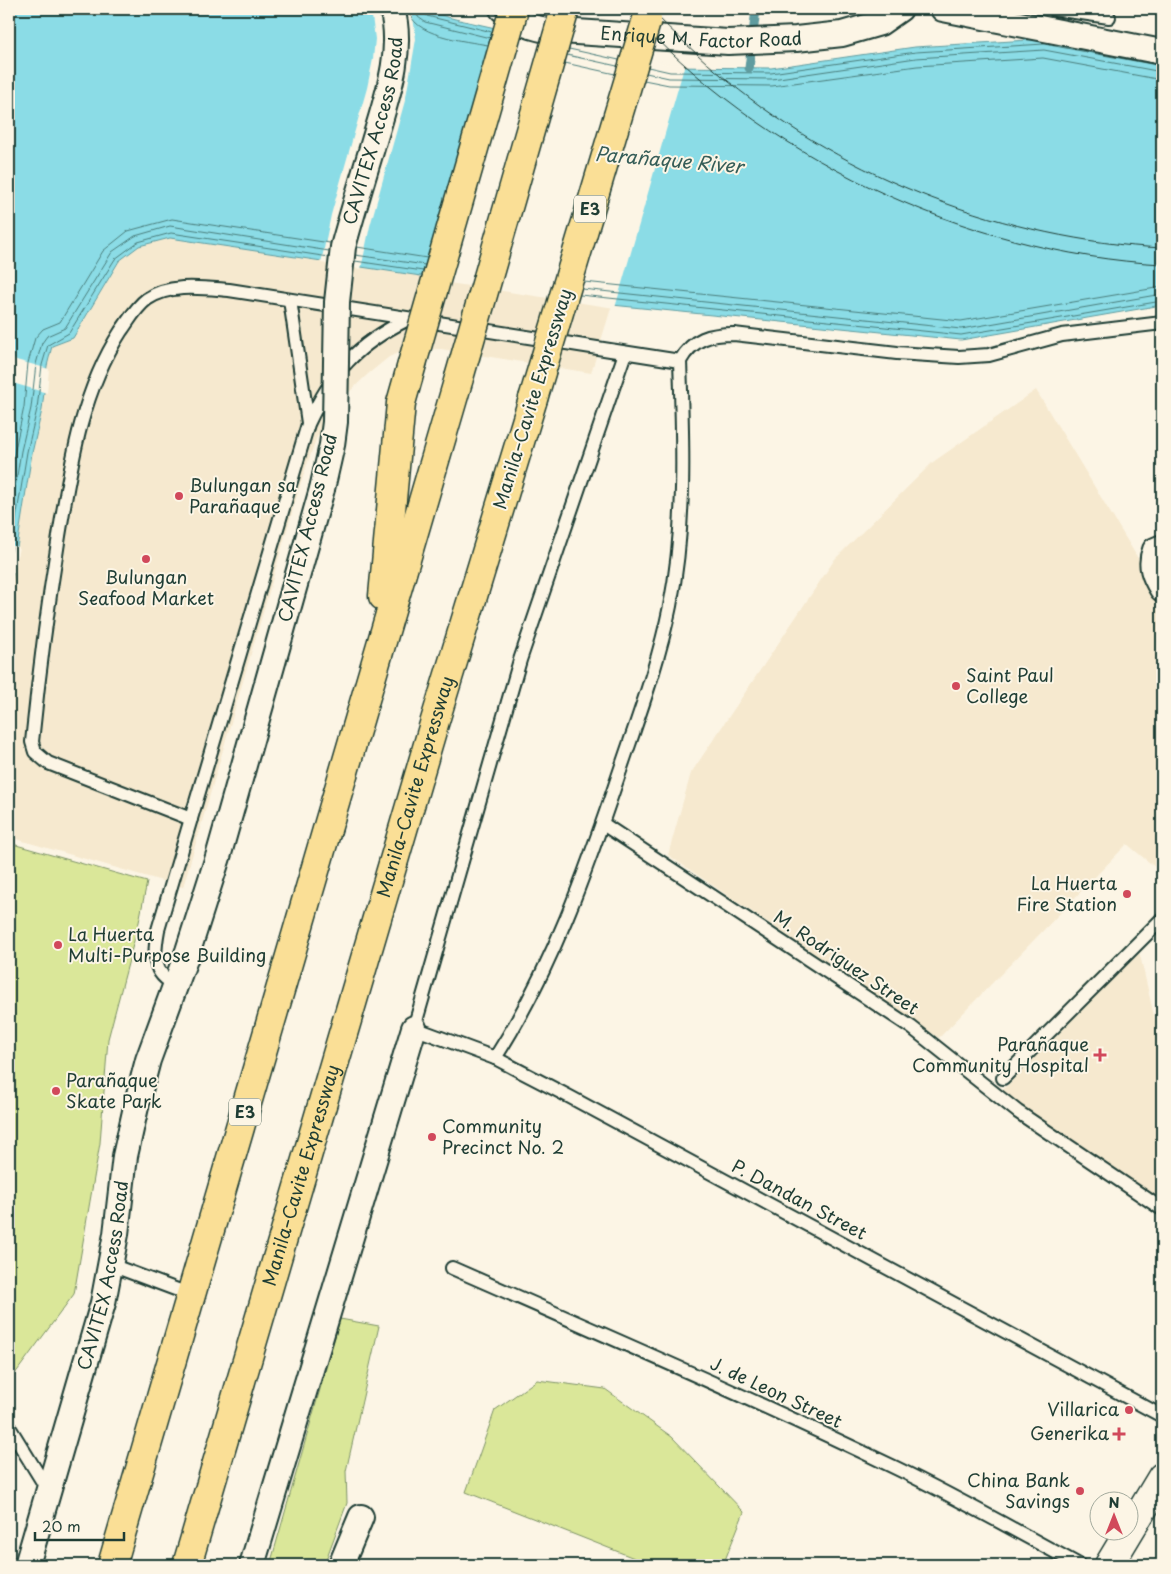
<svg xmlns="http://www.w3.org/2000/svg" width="1171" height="1574" font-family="'Playpen Sans',sans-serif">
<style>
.built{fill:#f6e9cf}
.green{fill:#dae799;stroke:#7c9266}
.water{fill:#8bdce6;stroke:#609c9f}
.pier{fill:#fcf5e5}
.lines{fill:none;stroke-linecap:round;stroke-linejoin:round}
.shore{stroke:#4a7d7b;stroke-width:1}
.stream{stroke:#609c9f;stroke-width:9}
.lane-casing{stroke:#1f3d34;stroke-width:16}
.street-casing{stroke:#1f3d34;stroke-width:28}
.secondary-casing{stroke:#1f3d34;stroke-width:31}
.highway-casing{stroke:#1f3d34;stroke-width:31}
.lane{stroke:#fcf5e5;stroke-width:12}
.street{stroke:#fcf5e5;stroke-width:24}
.secondary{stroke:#fcf5e5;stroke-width:28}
.highway{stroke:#fadf96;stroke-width:28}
.tram{stroke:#1f3d34;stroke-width:1}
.street-bridge-casing{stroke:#1f3d34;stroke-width:28;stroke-linecap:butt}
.highway-bridge-casing{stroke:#1f3d34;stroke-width:31;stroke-linecap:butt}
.street-bridge{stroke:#fcf5e5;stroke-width:24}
.highway-bridge{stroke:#fadf96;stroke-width:28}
.poi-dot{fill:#d1495b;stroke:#fcf5e5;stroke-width:2}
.labels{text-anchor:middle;stroke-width:4;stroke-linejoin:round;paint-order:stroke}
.shield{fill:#fcf5e5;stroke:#617469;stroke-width:1}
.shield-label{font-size:16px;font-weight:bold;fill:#1f3d34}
.street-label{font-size:18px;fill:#1f3d34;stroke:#fcf5e5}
.poi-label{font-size:18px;fill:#1f3d34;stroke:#fcf5e5;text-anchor:start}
.water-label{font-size:19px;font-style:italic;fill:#355d58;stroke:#fcf5e5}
</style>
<rect width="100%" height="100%" fill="#fcf5e5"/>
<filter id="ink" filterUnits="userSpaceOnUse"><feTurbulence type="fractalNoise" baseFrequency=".02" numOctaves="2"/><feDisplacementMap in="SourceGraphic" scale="10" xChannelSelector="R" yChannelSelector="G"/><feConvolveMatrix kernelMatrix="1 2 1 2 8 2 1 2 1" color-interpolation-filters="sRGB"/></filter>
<g filter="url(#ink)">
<!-- built -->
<g class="built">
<path d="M170 238 612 305 591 373 441 349 405 350 389 357 368 374 345 396 328 417 316 439 301 482 183 887 9 837 10 586 32 453 42 410 47 366 52 346 73 338 119 261 139 246Z"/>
<path d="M1036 390 1162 598V873L1127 844 939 1038 668 855 691 773 835 559 933 462Z"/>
<path d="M1139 951 1155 1020 1162 1019V1206L1037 1120 1003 1090Z"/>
</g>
<!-- green -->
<g class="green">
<path d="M9 843 147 882 139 922 108 1039 100 1143 74 1294 9 1382Z"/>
<path d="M340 1319 379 1326 346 1471 347 1503 324 1565H270Z"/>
<path d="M537 1380 605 1389 672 1437 744 1512 723 1565H652L466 1492 495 1410Z"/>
</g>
<!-- water -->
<path class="water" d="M9 9H420L455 19 670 67 771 68 915 47 1045 39 1162 61V305L961 340 612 305 170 238 139 246 119 261 73 338 52 346 47 366 42 410 32 453 9 598Z"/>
<!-- pier -->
<g class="pier">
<path d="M371 9H412L416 39 406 97 370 226 361 269 321 263 331 215 367 88 373 59 375 39Z"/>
<path d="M495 25 670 64H685L615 308 422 279Z"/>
<path d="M9 358 49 369 47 393 9 382Z"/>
<path d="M9 545 19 547 14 573 9 572Z"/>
</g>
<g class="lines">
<!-- shore -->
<g class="shore">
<path d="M409 9C410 36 466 41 488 45"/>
<path d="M417 9 418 17 425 22 490 38"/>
<path d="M423 9 427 16 492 32"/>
<path d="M569 49 619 60"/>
<path d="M567 55 617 66"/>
<path d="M565 63 615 74"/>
<path d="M648 67 670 72 771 73 916 52 1044 44 1162 66"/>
<path d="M646 73 669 78 772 79 916 58 1044 50 1162 72"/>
<path d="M644 80 669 85 772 86 917 66 1043 58 1162 80"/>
<path d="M357 247 427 258"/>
<path d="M355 255 425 265"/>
<path d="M355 261 423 271"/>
<path d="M584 282 961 321 1162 287"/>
<path d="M582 289 961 329 1162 294"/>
<path d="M580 295 961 335 1162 301"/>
<path d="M9 478 24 407 28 363 35 338 43 329 60 322 103 251 128 231 172 219 330 243"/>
<path d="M9 525 21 451 31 408 36 364 42 343 47 336 65 328 112 252 135 236 170 226 329 251"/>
<path d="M9 562 27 452 37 409 42 365 48 345 69 333 115 259 138 242 171 233 329 257"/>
</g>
<!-- stream -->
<path class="stream" d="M749 68 756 9"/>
<!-- lane casing -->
<g class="lane-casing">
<g id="lane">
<path d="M1054 9 1109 17"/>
<path d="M290 300 308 423"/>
<path d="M625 353 520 660 414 1028 495 1058 570 1097 1162 1416"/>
<path d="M191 819 48 763 35 752 32 742C39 672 48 604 59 536 71 464 81 393 121 331 129 320 136 307 147 299 170 283 203 288 229 290L680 361"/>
<path d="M603 824 911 1027 1018 1112 1162 1209"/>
<path d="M176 984C151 975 154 952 158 930L308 424C333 371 356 345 408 319"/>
<path d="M495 1058C552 969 587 869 621 768 639 715 659 661 670 606 686 526 683 442 680 361 693 338 710 334 734 334L897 353 959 357 989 355 1062 335 1162 323"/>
<path d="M1003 1078 1162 919"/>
<path d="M111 1265 191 1295"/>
<path d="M452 1268C600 1333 749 1397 896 1468 958 1498 1018 1532 1079 1565"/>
<path d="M9 1427 49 1492"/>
</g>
</g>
<!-- street casing -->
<g class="street-casing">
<g id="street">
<path id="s1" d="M502 9C516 22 527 26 546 30L728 42 796 39 842 34 880 23 900 9"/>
<path d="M943 9 1162 52"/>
<path d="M1162 547 1155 550C1149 565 1154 576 1162 589"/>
<path id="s2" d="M27 1565 103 1303 116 1234 125 1156 138 1098 148 1060 188 951 218 857 322 489"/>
<path d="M252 1565 414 1028"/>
<path d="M341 1565 361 1517"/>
</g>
</g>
<!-- secondary casing -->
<g class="secondary-casing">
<path id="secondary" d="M1109 1565 1162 1477"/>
</g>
<!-- highway casing -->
<g class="highway-casing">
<g id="highway">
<path d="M383 596 401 403 412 364"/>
<path d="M112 1565 459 378"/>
<path id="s3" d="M187 1565 434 724 533 399"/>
</g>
</g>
<!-- lane -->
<use href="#lane" class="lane"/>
<!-- street -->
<use href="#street" class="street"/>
<!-- secondary -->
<use href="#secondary" class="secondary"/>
<!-- highway -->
<use href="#highway" class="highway"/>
<!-- tram -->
<g class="tram">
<path d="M629 9C758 155 967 254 1162 264"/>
<path d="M650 9C675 34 700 58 728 81 847 179 1008 240 1162 248"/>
</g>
<!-- street-bridge casing -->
<g class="street-bridge-casing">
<g id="street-bridge">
<path id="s4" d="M322 489 332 445 335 422 337 302 343 247C352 214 362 181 372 148 384 105 405 53 392 9"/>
</g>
</g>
<!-- highway-bridge casing -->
<g class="highway-bridge-casing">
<g id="highway-bridge">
<path d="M412 364 514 9"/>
<path d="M459 378 565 9"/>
<path d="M533 399 647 19"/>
</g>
</g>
<!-- street-bridge -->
<use href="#street-bridge" class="street-bridge"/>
<!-- highway-bridge -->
<use href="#highway-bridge" class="highway-bridge"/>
</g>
</g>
<!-- markers -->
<g class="poi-dot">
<circle cx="179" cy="496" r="5"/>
<circle cx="146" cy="559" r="5"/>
<circle cx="956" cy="686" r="5"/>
<circle cx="1127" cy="894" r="5"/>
<circle cx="58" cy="945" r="5"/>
<path d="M1097.5 1047.5h5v5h5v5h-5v5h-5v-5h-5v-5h5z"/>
<circle cx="56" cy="1091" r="5"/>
<circle cx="432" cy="1137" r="5"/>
<circle cx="1129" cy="1410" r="5"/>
<path d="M1116.5 1426.5h5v5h5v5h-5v5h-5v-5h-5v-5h5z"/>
<circle cx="1080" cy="1491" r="5"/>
</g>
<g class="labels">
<!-- shield labels -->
<g class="shield">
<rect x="574" y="195.5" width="32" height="27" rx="4"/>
<rect x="229" y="1098.5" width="32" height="27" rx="4"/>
</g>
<g class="shield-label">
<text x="590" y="215">E3</text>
<text x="245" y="1118">E3</text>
</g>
<!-- street labels -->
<g class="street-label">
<text dy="6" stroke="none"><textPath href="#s1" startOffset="205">Enrique M. Factor Road</textPath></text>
<text dy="6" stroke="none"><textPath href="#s4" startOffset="364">CAVITEX Access Road</textPath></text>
<text transform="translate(533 399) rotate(-73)" y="6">Manila–Cavite Expressway</text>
<text transform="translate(308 528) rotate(-76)" y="6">CAVITEX Access Road</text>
<text dy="6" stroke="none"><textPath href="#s3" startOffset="811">Manila–Cavite Expressway</textPath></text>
<text transform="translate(846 963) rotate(34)" y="6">M. Rodriguez Street</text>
<text dy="6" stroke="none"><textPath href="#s3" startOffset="406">Manila–Cavite Expressway</textPath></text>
<text transform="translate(799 1200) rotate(28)" y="6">P. Dandan Street</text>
<text dy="6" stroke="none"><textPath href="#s2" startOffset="300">CAVITEX Access Road</textPath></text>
<text transform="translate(776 1393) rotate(25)" y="6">J. de Leon Street</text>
</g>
<!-- poi labels -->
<g class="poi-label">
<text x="189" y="492">Bulungan sa<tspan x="189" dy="21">Parañaque</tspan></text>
<text x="146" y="584" text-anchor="middle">Bulungan<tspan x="146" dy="21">Seafood Market</tspan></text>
<text x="966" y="682">Saint Paul<tspan x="966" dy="21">College</tspan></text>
<text x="1117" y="890" text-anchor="end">La Huerta<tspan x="1117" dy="21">Fire Station</tspan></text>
<text x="68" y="941">La Huerta<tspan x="68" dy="21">Multi-Purpose Building</tspan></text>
<text x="1089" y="1051" text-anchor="end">Parañaque<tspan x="1089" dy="21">Community Hospital</tspan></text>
<text x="66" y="1087">Parañaque<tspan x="66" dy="21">Skate Park</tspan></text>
<text x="442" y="1133">Community<tspan x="442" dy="21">Precinct No. 2</tspan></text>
<text x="1119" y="1416" text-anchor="end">Villarica</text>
<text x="1109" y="1440" text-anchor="end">Generika</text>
<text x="1070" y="1487" text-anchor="end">China Bank<tspan x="1070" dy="21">Savings</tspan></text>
</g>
<!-- water labels -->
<g class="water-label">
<text transform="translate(669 160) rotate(5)" y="7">Parañaque River</text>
</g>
</g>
<!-- margin -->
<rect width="1171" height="1574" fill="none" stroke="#fcf5e5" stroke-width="30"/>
<rect x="15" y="15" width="1141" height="1544" fill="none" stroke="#1f3d34" stroke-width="2" filter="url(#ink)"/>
<!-- north arrow -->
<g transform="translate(1114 1516)"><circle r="24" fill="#fcf5e5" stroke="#a4ab9e"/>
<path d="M0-4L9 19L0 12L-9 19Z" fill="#d1495b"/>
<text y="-8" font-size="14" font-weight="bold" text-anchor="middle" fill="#1f3d34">N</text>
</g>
<!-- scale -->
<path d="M35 1532v8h89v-8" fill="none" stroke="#1f3d34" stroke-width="2.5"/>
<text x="42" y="1532" font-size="15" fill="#1f3d34" stroke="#fcf5e5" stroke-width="4" paint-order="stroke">20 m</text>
</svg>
